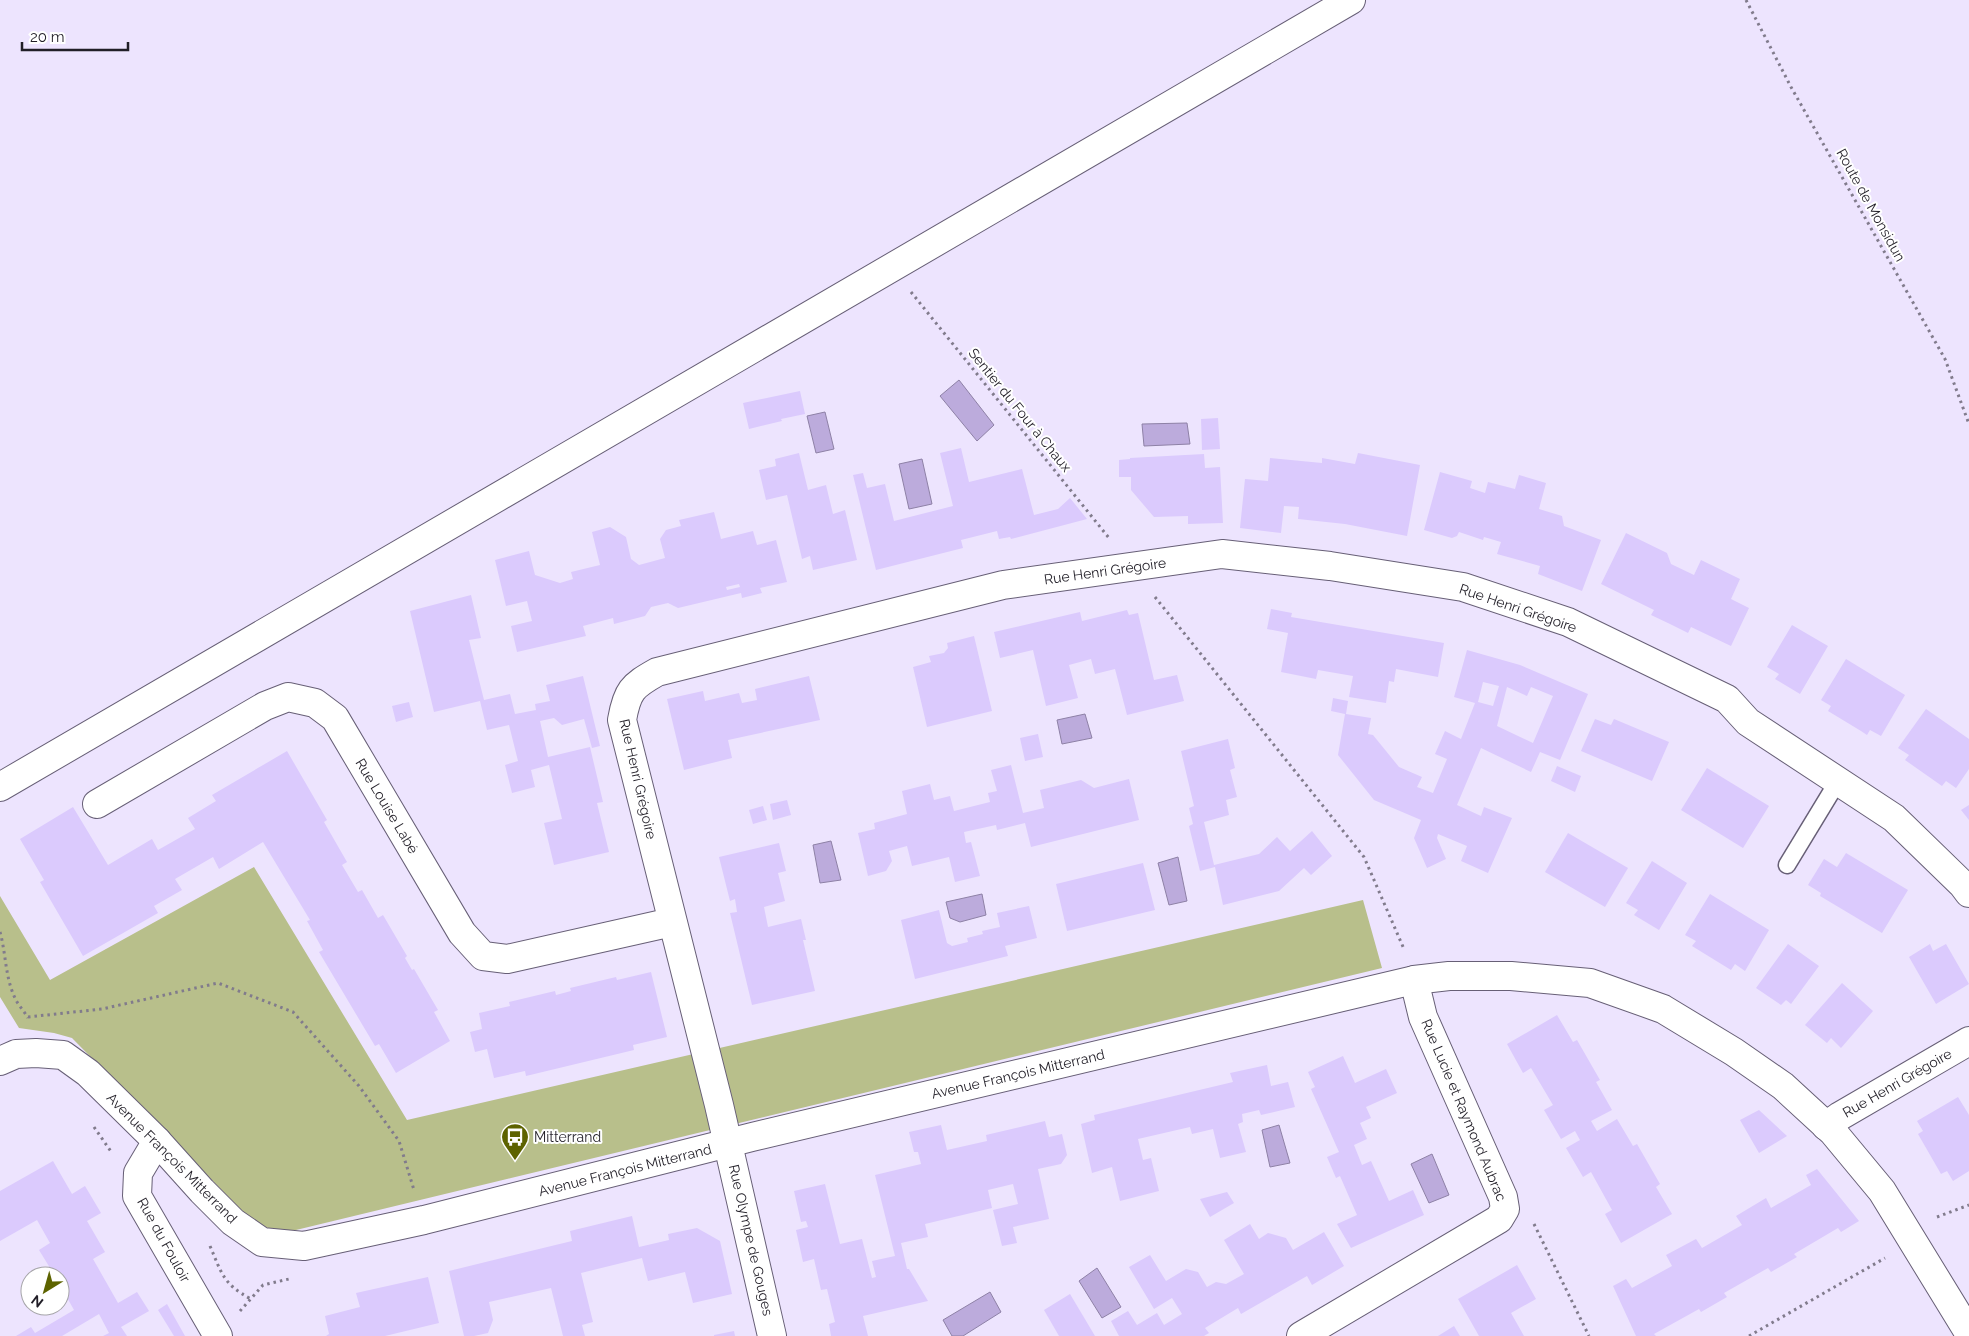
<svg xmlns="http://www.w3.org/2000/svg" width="1969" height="1336" font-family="Raleway,sans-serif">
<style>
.green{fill:#b8bf8b}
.water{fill:#bcabdc;stroke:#8e81a6}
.building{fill:#dbcafd;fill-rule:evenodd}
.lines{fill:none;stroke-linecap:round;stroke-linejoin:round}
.lane-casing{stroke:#675f76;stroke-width:19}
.street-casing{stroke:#675f76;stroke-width:30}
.path{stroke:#817b8c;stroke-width:3;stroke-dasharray:2.5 4;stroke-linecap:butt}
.lane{stroke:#fff;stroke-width:16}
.street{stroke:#fff;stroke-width:28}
.labels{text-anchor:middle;stroke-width:4;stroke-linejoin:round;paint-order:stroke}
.street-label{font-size:14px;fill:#211e27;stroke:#fff}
.poi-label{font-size:14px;fill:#211e27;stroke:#fff;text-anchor:start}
</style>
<rect width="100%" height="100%" fill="#ede4fe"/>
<!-- green -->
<path class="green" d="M254 867 407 1120 1363 900 1382 968 296 1230H275L255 1224 72 1038 54 1033 19 1028 0 997V896L50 980Z"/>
<!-- water -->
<g class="water">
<path d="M959 380 994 425 977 441 940 396Z"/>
<path d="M825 412 834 449 816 453 807 416Z"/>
<path d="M1187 423 1190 444 1144 446 1142 424Z"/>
<path d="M922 459 932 504 909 509 899 464Z"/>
<path d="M1085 714 1092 738 1062 744 1057 720Z"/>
<path d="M831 841 841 880 820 883 813 845Z"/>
<path d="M1178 857 1187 901 1169 905 1158 863Z"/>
<path d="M982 894 986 915 960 922 950 918 946 902Z"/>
<path d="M1279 1125 1290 1163 1270 1167 1262 1130Z"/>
<path d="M1432 1154 1449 1195 1429 1203 1411 1164Z"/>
<path d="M1097 1268 1121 1307 1102 1318 1079 1281Z"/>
<path d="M990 1292 1001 1312 963 1336H952L943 1320Z"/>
</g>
<!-- building -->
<g class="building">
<path d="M800 391 805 414 781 419 782 421 749 429 743 403Z"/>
<path d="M1218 418 1220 449 1202 450 1201 419Z"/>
<path d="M961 448 969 482 1022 469 1034 515 1058 509 1070 498 1087 519 1011 539 1010 537 999 539 997 531 961 540 963 548 876 570 853 475 863 473 867 488 885 484 894 521 953 506 940 453Z"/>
<path d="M799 453 808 490 826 485 833 514 845 510 857 560 813 570 810 556 802 559 787 495 766 500 759 470 776 466 775 459Z"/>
<path d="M1358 453 1420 465 1407 536 1345 524 1298 519 1299 507 1284 506 1281 533 1240 528 1245 479 1268 481 1270 458 1322 463V458L1355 464Z"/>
<path d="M1204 454 1205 468 1220 467 1223 523 1188 524V516L1154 517 1131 490V477H1119V460L1130 459V458Z"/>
<path d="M1440 472 1472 481 1470 488 1485 493 1488 482 1515 489 1519 475 1546 483 1539 509 1562 516 1564 526 1601 540 1582 591 1538 574 1540 566 1497 554 1501 542 1484 537 1483 540 1459 532 1457 536 1452 538 1424 530Z"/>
<path d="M714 512 721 539 753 531 757 545 776 540 787 582 760 588 762 593 742 598 741 593 678 608 668 603 651 607 645 616 614 624 613 618 583 626 586 636 517 652 511 626 532 621 527 601 506 606 495 560 529 551 535 575 560 583 573 579 571 572 600 565 592 532 610 527 626 537 631 559 639 565 665 558 660 539 666 530 681 526 679 520ZM739 584 740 587 727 590 726 587Z"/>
<path d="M1626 533 1667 553 1671 564 1694 575 1701 560 1740 579 1731 599 1749 608 1731 646 1691 627 1688 633 1670 624 1651 615 1654 610 1601 584Z"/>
<path d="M471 595 481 638 469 640 484 700 510 694 515 714 536 710 535 704 550 701 546 685 583 676 600 746 592 748 584 719 562 725 554 718 540 721 548 757 590 747 603 802 597 803 609 852 554 865 544 823 562 819 549 765 531 770 535 787 512 793 505 765 518 761 509 725 487 730 480 701 434 712 410 611Z"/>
<path d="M1271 609 1292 613 1291 617 1444 643 1438 677 1396 669 1394 682 1389 681 1386 703 1349 697 1353 676 1318 670 1316 679 1281 672 1288 633 1267 629Z"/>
<path d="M1127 610 1129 615 1138 613 1154 680 1177 675 1184 701 1127 715 1115 669 1095 674 1091 659 1069 665 1078 698 1046 706 1033 650 1000 658 994 632 1080 612 1082 621Z"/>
<path d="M1792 625 1828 646 1800 694 1775 679 1779 674 1767 667Z"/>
<path d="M974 636 992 711 927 727 913 667 931 662 929 656 944 653 948 648 947 643Z"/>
<path d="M1467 650 1520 665 1588 694 1560 760 1540 752 1531 772 1481 748 1457 805 1481 816 1484 807 1512 818 1488 873 1461 861 1467 846 1438 834 1437 838 1446 859 1427 868 1414 838 1421 820 1374 800 1338 755 1345 714 1331 711 1333 698 1348 701 1346 714 1371 718 1368 734 1373 735 1399 767 1422 777 1417 787 1433 793 1447 759 1435 754 1445 731 1461 739 1475 703 1454 697ZM1483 682 1499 686 1493 706 1478 702ZM1507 687 1527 696 1531 687 1553 696 1533 743 1497 726Z"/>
<path d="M1846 659 1905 695 1881 736 1870 730 1867 735 1861 731 1828 711 1831 706 1821 700Z"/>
<path d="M809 676 820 720 728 740 732 758 684 770 667 699 703 691 705 701 739 693 742 703 757 700 755 689Z"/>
<path d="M409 702 413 717 396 722 392 706Z"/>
<path d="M1926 709 1969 739V769L1956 788 1946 781 1942 786 1905 760 1909 755 1898 748Z"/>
<path d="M1595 719 1611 725 1614 719 1669 742 1652 781 1581 751Z"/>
<path d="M1038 734 1043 757 1025 761 1020 738Z"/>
<path d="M1228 739 1235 768 1230 770 1237 797 1226 800 1229 815 1204 822 1214 865 1259 854 1277 837 1290 851 1312 831 1332 856 1311 875 1304 868 1279 891 1223 905 1215 867 1200 871 1189 826 1193 824 1189 808 1194 806 1181 751Z"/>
<path d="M287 751 327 820 324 822 347 862 342 865 358 892 362 890 378 918 383 915 407 956 405 958 412 970 414 969 438 1010 434 1012 450 1041 396 1073 379 1044 375 1046 319 952 323 950 307 921 310 920 263 842 219 869 213 857 175 879 182 890 154 906 158 913 83 956 40 882 44 880 20 839 73 807 108 865 152 839 158 850 195 829 188 818 216 801 212 795Z"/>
<path d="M1011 765 1023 813 1044 808 1040 790 1081 780 1094 788 1129 779 1139 820 1031 847 1025 823 997 830 996 825 964 832 966 843 971 842 980 876 955 882 949 857 912 866 907 846 889 851 892 861 886 871 868 876 858 833 875 829 874 823 907 814 902 791 930 784 934 800 950 796 954 811 990 802 988 793 997 791 991 770Z"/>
<path d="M1557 766 1581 776 1575 792 1551 781Z"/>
<path d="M1707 768 1769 806 1743 848 1681 810Z"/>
<path d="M787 800 791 815 773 820 770 804Z"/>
<path d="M1969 805V820L1961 810Z"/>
<path d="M763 806 767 820 753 824 749 810Z"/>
<path d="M1568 833 1628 868 1605 907 1545 872Z"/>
<path d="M779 843 786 871 778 873 785 901 764 907 768 927 801 919 806 940H803L815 991 752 1005 730 913 737 912 735 899 730 901 719 857Z"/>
<path d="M1846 853 1908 890 1882 933 1820 896 1821 893 1808 885 1824 859 1837 867Z"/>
<path d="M1652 861 1687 883 1659 930 1634 915 1638 910 1626 903Z"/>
<path d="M1143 863 1155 910 1067 931 1056 884Z"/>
<path d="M1710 894 1769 930 1745 971 1735 964 1731 970 1692 946 1696 941 1685 935Z"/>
<path d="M1029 906 1037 938 1005 946 1008 956 915 979 901 920 939 910 947 943 952 946 968 942 967 938 983 934 982 931 1000 927 997 913Z"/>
<path d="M1788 944 1819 966 1791 1004 1786 1000 1781 1005 1756 988Z"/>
<path d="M1930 944 1933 951 1946 944 1969 984 1936 1004 1909 957Z"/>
<path d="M651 972 667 1037 633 1045 634 1050 526 1076 525 1071 494 1078 487 1049 475 1052 470 1032 482 1029 479 1013 510 1006 509 1002 555 991 556 995 571 991 570 988 616 977 617 980Z"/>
<path d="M1842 983 1873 1011 1841 1048 1831 1038 1827 1043 1805 1025Z"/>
<path d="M1557 1015 1573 1042 1577 1040 1600 1080 1596 1082 1612 1110 1591 1121 1597 1131 1617 1119 1633 1146 1637 1144 1660 1184 1656 1187 1672 1214 1621 1243 1605 1214 1612 1210 1591 1172 1583 1177 1566 1148 1580 1140 1575 1131 1561 1139 1544 1110 1553 1105 1531 1068 1523 1073 1507 1044Z"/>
<path d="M1343 1056 1355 1083 1386 1069 1397 1093 1366 1107 1371 1118 1360 1123 1367 1139 1354 1145 1362 1165 1371 1161 1389 1201 1413 1190 1424 1215 1351 1248 1337 1224 1357 1215 1340 1176 1336 1178 1327 1157 1339 1152 1311 1089 1315 1087 1308 1072Z"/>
<path d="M1267 1065 1271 1086 1288 1082 1295 1107 1261 1115 1259 1110 1242 1114 1243 1122 1238 1124 1246 1152 1220 1158 1213 1129 1192 1134 1190 1127 1138 1139 1143 1160 1151 1158 1159 1191 1120 1201 1112 1167 1092 1173 1081 1124 1095 1120 1094 1115 1233 1082 1230 1073Z"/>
<path d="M1958 1097 1969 1115V1171L1953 1181 1947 1171 1941 1174 1918 1134 1923 1131 1917 1121Z"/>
<path d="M1759 1110 1787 1136 1759 1153 1740 1120Z"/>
<path d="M1045 1121 1049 1137 1062 1134 1067 1155 1061 1164 1038 1169 1049 1219 1013 1227 1017 1243 1002 1246 993 1210 1018 1204 1013 1184 988 1190 992 1208 925 1224 928 1237 901 1243 907 1269H909L928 1301 863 1316 868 1336H831L829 1324 835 1322 827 1289 821 1290 814 1259 803 1262 796 1230 808 1227 806 1221 801 1222 794 1191 825 1184 840 1244 862 1239 872 1278 876 1277 872 1261 895 1256 875 1175 921 1164 918 1152H914L909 1132 941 1125 947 1150 987 1141 986 1135Z"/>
<path d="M53 1161 72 1194 85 1186 101 1213 87 1221 105 1252 93 1259 118 1303 137 1292 149 1311 121 1327 127 1336H103L109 1333 99 1314 62 1336H16L31 1327 35 1333 74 1310 60 1285V1276H55L39 1250 50 1243 37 1220 0 1241V1191Z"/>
<path d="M1817 1169 1859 1221 1841 1232 1838 1228 1794 1254 1797 1257 1771 1272 1768 1268 1724 1293 1727 1297 1701 1312 1699 1309 1654 1334 1656 1336H1636L1613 1286 1626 1279 1632 1288 1672 1266 1666 1255 1696 1239 1702 1248 1742 1225 1736 1216 1766 1198 1771 1208 1811 1185 1806 1175Z"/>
<path d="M1227 1192 1234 1203 1210 1217 1200 1199Z"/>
<path d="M632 1216 639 1247 669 1240 668 1234 697 1228 720 1241 732 1294 693 1303 685 1272 648 1281 642 1258 581 1273 593 1322 582 1325 585 1336H563L551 1288 489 1302 493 1320 488 1333 474 1336H464L449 1271 572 1241 570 1231Z"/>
<path d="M1250 1224 1259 1239 1268 1233 1286 1238 1293 1250 1324 1232 1344 1266 1312 1285 1307 1276 1241 1314 1238 1308 1205 1328 1209 1333 1204 1336H1119L1111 1321 1128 1311 1137 1325 1157 1313 1164 1325 1182 1314 1172 1298 1154 1309 1129 1267 1150 1255 1166 1281 1186 1269 1198 1272 1207 1287 1216 1282 1226 1284 1244 1274 1224 1240Z"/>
<path d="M1517 1265 1536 1299 1511 1313 1524 1336H1479L1458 1299Z"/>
<path d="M428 1277 439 1323 385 1336H326L329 1334 325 1316 360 1307 356 1293Z"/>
<path d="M1070 1294 1095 1336H1059L1044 1310Z"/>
<path d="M167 1304 185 1336H174L158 1310Z"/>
<path d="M1454 1326 1460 1336H1438Z"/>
<path d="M734 1331 735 1336H714V1335Z"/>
</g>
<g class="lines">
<!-- lane casing -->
<g class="lane-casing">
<path id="lane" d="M1787 865 1838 781"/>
</g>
<!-- street casing -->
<g class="street-casing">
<g id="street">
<path d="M0 787 1351 0"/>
<path d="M97 804 265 706 288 697 315 703 335 718 462 933 483 956 507 959 672 922"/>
<path d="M0 1061 16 1054 36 1053 63 1055 88 1073 157 1141 202 1191 233 1222 262 1242 304 1246 424 1220 752 1137 1414 980 1449 976H1511L1590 983 1663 1009 1734 1052 1783 1086 1833 1132 1882 1191 1969 1333"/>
<path d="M1826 1126 1840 1116 1969 1041"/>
<path d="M157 1141 138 1173 137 1196 218 1336"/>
<path d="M772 1336 719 1105 622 720C627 691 632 686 657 672L1003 585 1222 554 1330 566 1463 587 1568 622 1727 699 1748 722 1894 818 1963 885 1969 893"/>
<path d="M1301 1336 1499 1219 1505 1209 1503 1197 1423 1017 1414 980"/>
</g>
</g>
<!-- path -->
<g class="path">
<path d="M1746 0 1791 87 1945 359 1969 424"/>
<path d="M911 292 1109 538"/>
<path d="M1155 597 1364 857 1404 949"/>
<path d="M0 932C6 953 5 977 15 998 18 1005 24 1011 28 1018"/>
<path d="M28 1017 102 1009 218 983 293 1012 359 1086 399 1141 414 1190"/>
<path d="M94 1127 112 1153"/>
<path d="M1937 1217 1969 1205"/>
<path d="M1534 1224 1589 1336"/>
<path d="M210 1246C222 1274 223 1284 251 1299"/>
<path d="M240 1311 263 1285 289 1279"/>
<path d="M1749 1336 1885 1258"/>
</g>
<!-- lane -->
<use href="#lane" class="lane"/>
<!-- street -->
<use href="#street" class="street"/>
</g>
<!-- icons -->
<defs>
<g id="bus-pin" transform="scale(1.4375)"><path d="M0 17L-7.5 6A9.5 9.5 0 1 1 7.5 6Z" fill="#5d6300" stroke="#fff"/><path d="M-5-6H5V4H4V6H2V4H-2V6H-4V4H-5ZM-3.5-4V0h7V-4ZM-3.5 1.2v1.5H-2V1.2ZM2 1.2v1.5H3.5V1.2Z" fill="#fff"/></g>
</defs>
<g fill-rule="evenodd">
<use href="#bus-pin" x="515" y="1137"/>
</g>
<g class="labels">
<!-- street labels -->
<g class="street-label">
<text transform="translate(1871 205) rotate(61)" y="5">Route de Monsidun</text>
<text transform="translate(1020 410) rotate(51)" y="5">Sentier du Four à Chaux</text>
<text transform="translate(1105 571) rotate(-8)" y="5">Rue Henri Grégoire</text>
<text transform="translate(1518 608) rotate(19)" y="5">Rue Henri Grégoire</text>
<text transform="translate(638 779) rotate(77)" y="5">Rue Henri Grégoire</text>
<text transform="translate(387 806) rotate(59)" y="5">Rue Louise Labé</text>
<text transform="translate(1018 1074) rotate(-13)" y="5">Avenue François Mitterrand</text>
<text transform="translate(1897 1083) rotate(-30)" y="5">Rue Henri Grégoire</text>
<text transform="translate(1464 1110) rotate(67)" y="5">Rue Lucie et Raymond Aubrac</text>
<text transform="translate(172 1158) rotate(45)" y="5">Avenue François Mitterrand</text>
<text transform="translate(625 1170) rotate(-14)" y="5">Avenue François Mitterrand</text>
<text transform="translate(164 1240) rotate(61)" y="5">Rue du Fouloir</text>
<text transform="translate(751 1240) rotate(77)" y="5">Rue Olympe de Gouges</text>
</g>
<!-- poi labels -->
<g class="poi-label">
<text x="534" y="1142">Mitterrand</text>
</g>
</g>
<!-- north arrow -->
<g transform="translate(45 1291) rotate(217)"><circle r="24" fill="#ffffff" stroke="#a6a5a9"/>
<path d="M0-4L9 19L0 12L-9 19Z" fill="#5d6300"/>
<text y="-8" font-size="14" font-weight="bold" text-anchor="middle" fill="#211e27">N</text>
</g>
<!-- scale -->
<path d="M22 42v8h106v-8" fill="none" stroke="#211e27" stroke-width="2.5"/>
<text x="30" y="42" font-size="15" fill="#211e27" stroke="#ffffff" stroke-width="4" paint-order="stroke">20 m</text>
</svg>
